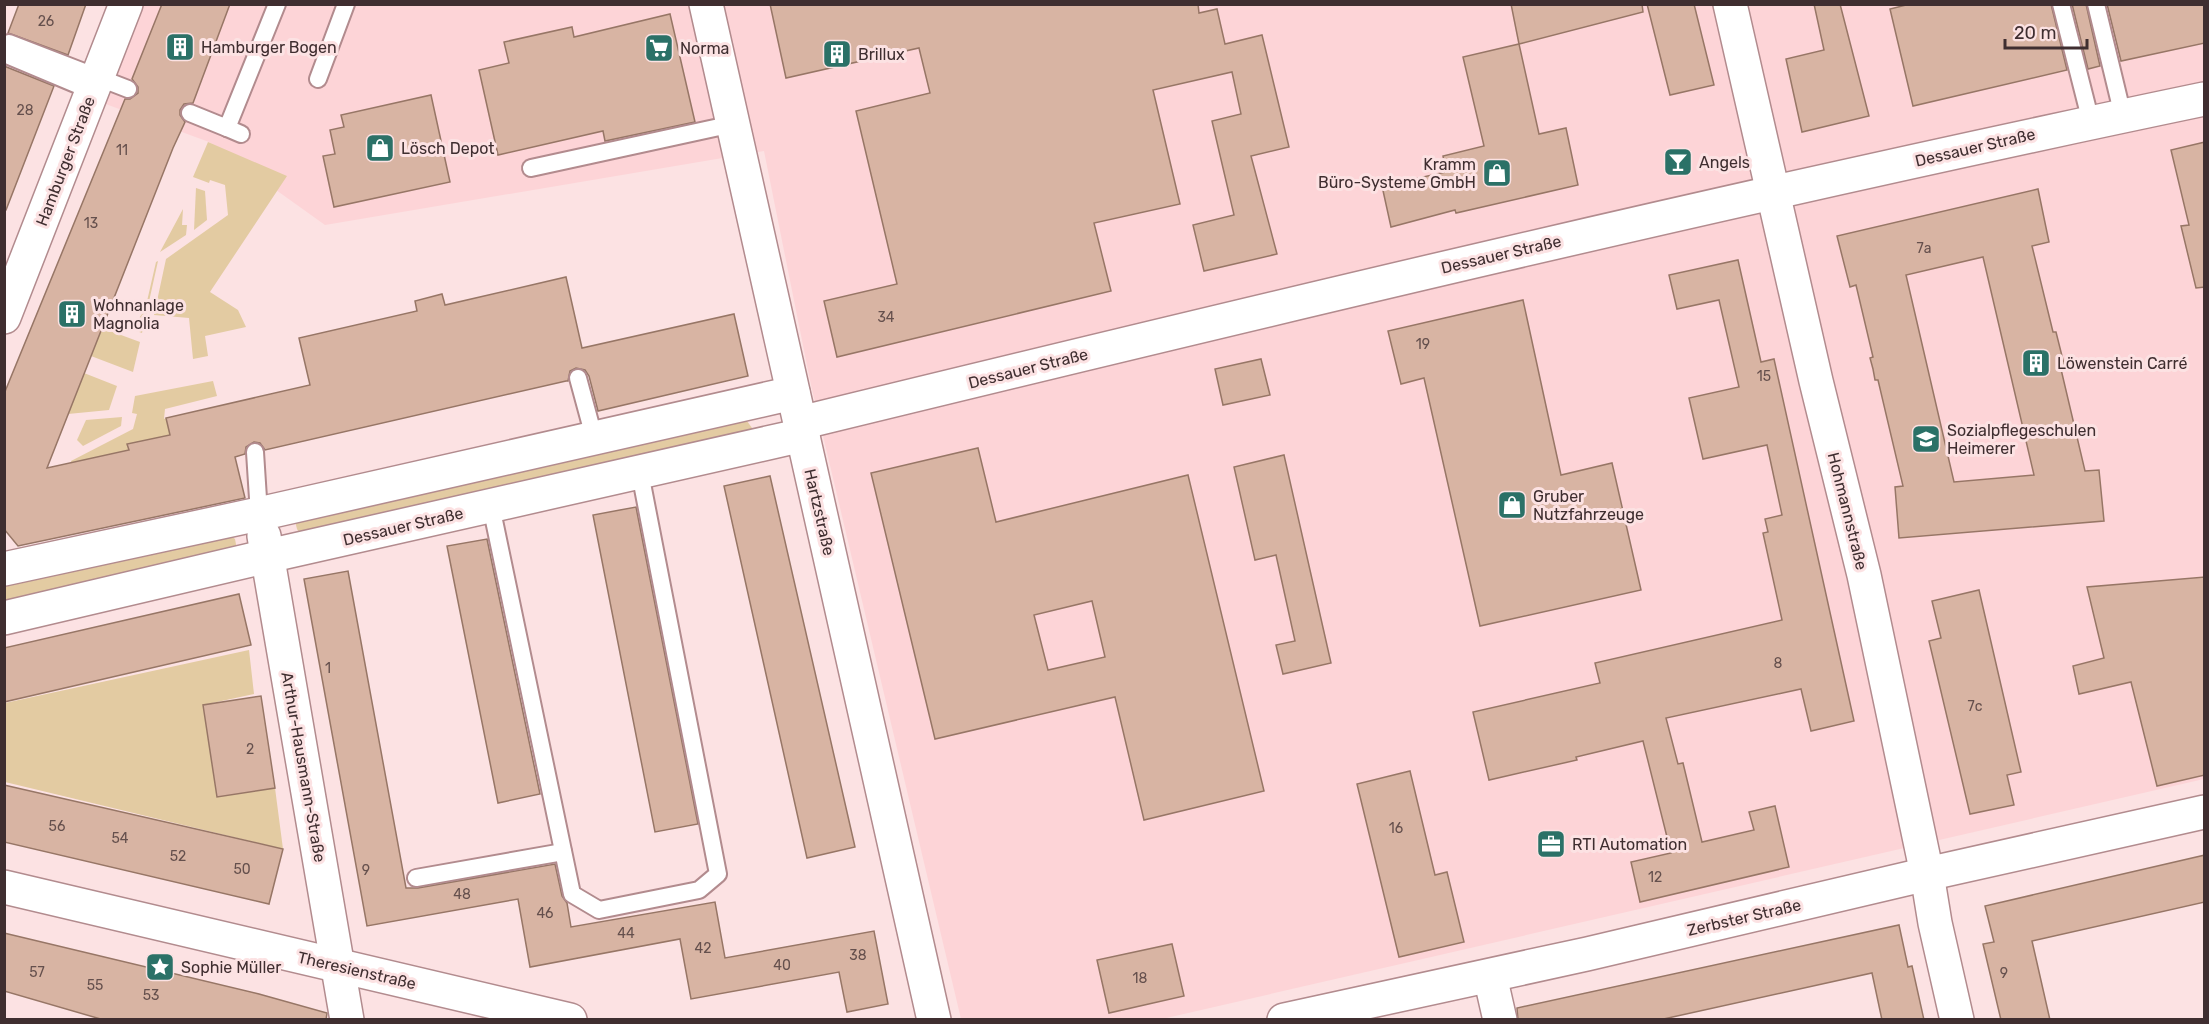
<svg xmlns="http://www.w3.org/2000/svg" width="2209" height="1024" font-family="Rubik,sans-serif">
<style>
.built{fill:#fdd4d7}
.green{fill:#e3cba2}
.building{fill:#d8b4a3;stroke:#977666;stroke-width:1.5;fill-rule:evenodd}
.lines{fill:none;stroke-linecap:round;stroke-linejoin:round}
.service-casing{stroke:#b28b8e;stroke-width:20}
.minor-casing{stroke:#b28b8e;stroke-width:36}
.secondary-casing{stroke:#b28b8e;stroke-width:36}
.service{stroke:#fff;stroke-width:16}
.minor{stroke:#fff;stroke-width:33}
.secondary{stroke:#fff;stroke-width:33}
.labels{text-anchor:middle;stroke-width:6;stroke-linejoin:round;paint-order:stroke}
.number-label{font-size:14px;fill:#65504d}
.poi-label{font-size:16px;fill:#3f2e30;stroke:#fce2e3;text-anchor:start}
.street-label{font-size:16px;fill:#3f2e30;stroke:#fce2e3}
</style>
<rect width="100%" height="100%" fill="#fce2e3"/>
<!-- built -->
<path class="built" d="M142 4 2204 5V779L1162 1019H961L811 385 764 151 325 225 209 142 103 103Z"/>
<!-- green -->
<g class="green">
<path d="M208 142 287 176 210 292 238 310 246 327 205 336 208 356 193 359 189 318 154 315 166 259 228 215 225 185 210 180 209 183 193 177Z"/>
<path d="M196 188 205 191 207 220 194 230Z"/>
<path d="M183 209 182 225H187L186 235 160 252Z"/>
<path d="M158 261 142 333 131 329 145 310 156 262Z"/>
<path d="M102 328 140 342 133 372 91 356Z"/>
<path d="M84 373 117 386 109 410 68 414Z"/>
<path d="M213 381 217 396 165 409 164 419 166 418 172 441 128 445 129 450 76 462 72 472 71 461 133 429 137 414 132 413 135 396Z"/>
<path d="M739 414 747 421 752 428 749 436 301 536 297 529 295 521Z"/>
<path d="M122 417 121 426 83 446 77 440 86 420Z"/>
<path d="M226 532 235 539 237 550 5 612 4 578Z"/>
<path d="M249 650 254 694 203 705 217 797 275 788 283 849 5 782V703Z"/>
</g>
<!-- building -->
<g class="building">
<path d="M19 4H86L68 55 8 33Z"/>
<path d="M162 4H230L193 103 184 104 180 110V115L185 122 173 148 47 468 129 450 127 444 170 435 166 418 310 385 299 338 417 311 415 301 442 294 445 305 566 277 582 348 734 314 748 376 598 411 589 376 585 370 576 368 570 371 568 381H566L265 450 260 443 254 442 246 447 245 454 235 457 245 498 18 546 4 529V394L125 99H130L138 93V87L132 79Z"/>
<path d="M770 4H1198L1199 13 1217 9 1225 44 1262 35 1289 147 1251 156 1277 254 1204 271 1193 225 1234 215 1212 121 1241 114 1232 72 1153 90 1180 204 1094 223 1111 291 837 357 824 301 897 284 856 111 930 93 919 48 786 78Z"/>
<path d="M1511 4H1642L1643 12 1519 44Z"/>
<path d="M1647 4H1694L1714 85 1670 95Z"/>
<path d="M1814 4H1840L1869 116 1802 132 1786 59 1824 50Z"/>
<path d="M1910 4H2051L2067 70 1913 106 1890 9Z"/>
<path d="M2072 4H2086L2100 66 2088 69Z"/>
<path d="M2107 4H2205V43L2121 61Z"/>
<path d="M670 14 695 122 605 141 603 131 498 155 479 70 509 63 504 42 572 27 574 37Z"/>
<path d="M1519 44 1539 134 1566 128 1578 185 1456 213 1455 210 1391 227 1382 186 1446 172 1443 156 1484 146 1463 57Z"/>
<path d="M4 66 54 86 6 210H4Z"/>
<path d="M431 95 450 182 334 207 323 156 335 154 330 130 344 127 341 115Z"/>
<path d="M2205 142V287L2196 288 2181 226 2189 225 2171 150Z"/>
<path d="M2038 189 2049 242 2032 246 2053 332H2056L2064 364 2060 365 2085 471 2099 470 2104 521 1899 538 1895 487 1903 486 1878 380H1875L1873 369 1870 358 1873 357 1856 285 1850 287 1837 236ZM1983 257 2034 475 1954 482 1906 275Z"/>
<path d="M1738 260 1761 362 1774 359 1854 721 1811 731 1801 689 1666 718 1678 764 1683 763 1702 842 1754 830 1749 812 1775 806 1789 867 1640 902 1631 862 1671 853 1643 741 1576 757 1577 760 1489 780 1473 712 1600 683 1595 663 1782 620 1763 533 1768 532 1765 519 1782 515 1767 445 1703 459 1689 398 1739 387 1719 300 1677 309 1669 275Z"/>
<path d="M1523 300 1561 475 1612 463 1641 590 1480 626 1424 378 1401 384 1388 331Z"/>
<path d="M1261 359 1270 395 1223 405 1215 369Z"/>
<path d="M978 448 996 522 1188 475 1264 791 1144 820 1115 697 935 739 871 473ZM1092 601 1105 657 1048 670 1034 615Z"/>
<path d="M1284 455 1331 663 1283 674 1276 645 1295 641 1276 555 1255 560 1234 467Z"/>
<path d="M770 476 855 847 807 858 724 486Z"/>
<path d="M636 507 698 824 655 832 593 515Z"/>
<path d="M487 539 540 794 498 803 447 546Z"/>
<path d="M348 571 406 888H418L555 864 562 896 567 903 571 927 715 902 725 958 874 931 888 1004 847 1012 839 972 691 999 680 939 530 967 518 899 367 926 304 579Z"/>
<path d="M2205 577V775L2157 786 2131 682 2079 694 2073 666 2104 658 2087 587Z"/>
<path d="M1979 590 2021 772 2007 775 2014 805 1970 814 1929 641 1941 638 1932 601Z"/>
<path d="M239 594 251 645 4 702V648Z"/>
<path d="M261 696 275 788 217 797 203 705Z"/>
<path d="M1410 771 1435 875 1447 872 1464 942 1399 957 1357 784Z"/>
<path d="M4 785 283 849 269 904 4 842Z"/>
<path d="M2205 855V902L2032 941 2050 1020H2001L1983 944 1994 942 1985 906Z"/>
<path d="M1899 925 1908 967 1912 966 1924 1020H1882L1872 973 1659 1020H1518L1517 1008Z"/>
<path d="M4 933 259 994 327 1013 326 1020H104L4 991Z"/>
<path d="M1172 944 1184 996 1109 1013 1097 960Z"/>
</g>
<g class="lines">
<!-- service casing -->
<g class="service-casing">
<g id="service">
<path d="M2061 4 2091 122"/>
<path d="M2096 4 2123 116"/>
<path d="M9 43 128 89"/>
<path d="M4 54 92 91"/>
<path d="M318 79 346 4"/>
<path d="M190 113 227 128 277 4"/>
<path d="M227 128 241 134"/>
<path d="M531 168 733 124"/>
<path d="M578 378 594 437"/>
<path d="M255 452 259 514"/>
<path d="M491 506 572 894 599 910 699 890 718 874 640 473"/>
<path d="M416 878 563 852"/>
</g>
</g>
<!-- minor casing -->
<g class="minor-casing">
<g id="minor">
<path d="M706 4 934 1020"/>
<path d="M1730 4 1816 381 1864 575 1927 874 1935 923 1957 1020"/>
<path d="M4 317 126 4"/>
<path d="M800 423C1267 309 1734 197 2204 99"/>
<path d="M264 536 347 1020"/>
<path d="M4 569 259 514 793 393"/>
<path d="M4 618 268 556 803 435"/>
<path d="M1490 976 1500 1020"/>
<path d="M1284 1020 1587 954 1927 874 2204 812"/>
</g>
</g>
<!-- secondary casing -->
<g class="secondary-casing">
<path id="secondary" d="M4 887 570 1020"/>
</g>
<!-- service -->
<use href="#service" class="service"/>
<!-- minor -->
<use href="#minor" class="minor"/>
<!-- secondary -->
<use href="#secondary" class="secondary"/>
</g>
<!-- icons -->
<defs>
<g id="building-square" transform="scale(1.5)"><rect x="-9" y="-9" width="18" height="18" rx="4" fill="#2b7167" stroke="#fce2e3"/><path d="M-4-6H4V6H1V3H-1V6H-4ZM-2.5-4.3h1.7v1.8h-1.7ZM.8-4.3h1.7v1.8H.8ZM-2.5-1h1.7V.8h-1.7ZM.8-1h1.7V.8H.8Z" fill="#fff"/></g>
<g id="supermarket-square" transform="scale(1.5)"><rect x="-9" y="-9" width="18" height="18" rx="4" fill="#2b7167" stroke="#fce2e3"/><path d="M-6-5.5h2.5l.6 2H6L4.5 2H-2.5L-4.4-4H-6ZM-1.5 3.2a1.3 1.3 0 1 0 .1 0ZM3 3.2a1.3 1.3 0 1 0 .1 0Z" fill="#fff"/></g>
<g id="shop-square" transform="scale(1.5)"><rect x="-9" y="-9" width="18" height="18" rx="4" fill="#2b7167" stroke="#fce2e3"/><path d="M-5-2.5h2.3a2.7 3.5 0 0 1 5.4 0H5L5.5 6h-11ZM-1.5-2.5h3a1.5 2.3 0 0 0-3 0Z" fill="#fff"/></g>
<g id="bar-square" transform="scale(1.5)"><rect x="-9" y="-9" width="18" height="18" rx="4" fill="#2b7167" stroke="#fce2e3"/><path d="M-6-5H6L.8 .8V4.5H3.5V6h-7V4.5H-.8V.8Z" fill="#fff"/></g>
<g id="school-square" transform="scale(1.5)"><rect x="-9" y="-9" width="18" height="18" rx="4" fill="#2b7167" stroke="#fce2e3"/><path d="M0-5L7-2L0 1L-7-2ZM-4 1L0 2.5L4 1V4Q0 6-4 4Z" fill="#fff"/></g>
<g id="office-square" transform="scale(1.5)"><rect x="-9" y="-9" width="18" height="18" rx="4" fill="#2b7167" stroke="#fce2e3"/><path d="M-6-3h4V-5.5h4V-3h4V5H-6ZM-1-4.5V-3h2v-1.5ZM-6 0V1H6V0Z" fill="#fff"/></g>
<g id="sight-square" transform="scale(1.5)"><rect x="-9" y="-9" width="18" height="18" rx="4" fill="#2b7167" stroke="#fce2e3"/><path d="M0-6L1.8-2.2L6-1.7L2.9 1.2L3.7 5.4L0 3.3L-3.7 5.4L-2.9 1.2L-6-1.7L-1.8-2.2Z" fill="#fff"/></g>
</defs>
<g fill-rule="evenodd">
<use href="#building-square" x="180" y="47"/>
<use href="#supermarket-square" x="659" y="48"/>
<use href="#building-square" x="837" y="54"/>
<use href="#shop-square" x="380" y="148"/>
<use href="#bar-square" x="1678" y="162"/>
<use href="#shop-square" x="1497" y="173"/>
<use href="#building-square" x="72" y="314"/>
<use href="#building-square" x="2036" y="363"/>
<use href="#school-square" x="1926" y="439"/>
<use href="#shop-square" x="1512" y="505"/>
<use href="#office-square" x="1551" y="844"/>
<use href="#sight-square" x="160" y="967"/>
</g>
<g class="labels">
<!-- number labels -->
<g class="number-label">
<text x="46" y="26">26</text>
<text x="25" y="115">28</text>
<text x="122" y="155">11</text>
<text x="91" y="228">13</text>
<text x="1924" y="253">7a</text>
<text x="886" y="322">34</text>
<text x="1423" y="349">19</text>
<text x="1764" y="381">15</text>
<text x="1778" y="668">8</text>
<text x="328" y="673">1</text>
<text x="1975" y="711">7c</text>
<text x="250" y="754">2</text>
<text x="57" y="831">56</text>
<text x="1396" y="833">16</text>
<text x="120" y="843">54</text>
<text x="178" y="861">52</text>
<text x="242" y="874">50</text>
<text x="366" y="875">9</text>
<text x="1655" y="882">12</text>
<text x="462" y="899">48</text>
<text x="545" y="918">46</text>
<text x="626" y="938">44</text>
<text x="703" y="953">42</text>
<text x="858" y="960">38</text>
<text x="782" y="970">40</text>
<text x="37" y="977">57</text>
<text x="2004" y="978">9</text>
<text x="1140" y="983">18</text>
<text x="95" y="990">55</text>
<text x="151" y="1000">53</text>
</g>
<!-- poi labels -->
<g class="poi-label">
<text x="201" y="53">Hamburger Bogen</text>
<text x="680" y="54">Norma</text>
<text x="858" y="60">Brillux</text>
<text x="401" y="154">Lösch Depot</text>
<text x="1699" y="168">Angels</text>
<text x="1476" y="170" text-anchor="end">Kramm<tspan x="1476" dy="18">Büro-Systeme GmbH</tspan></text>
<text x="93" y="311">Wohnanlage<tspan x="93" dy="18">Magnolia</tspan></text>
<text x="2057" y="369">Löwenstein Carré</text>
<text x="1947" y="436">Sozialpflegeschulen<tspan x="1947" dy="18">Heimerer</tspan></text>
<text x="1533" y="502">Gruber<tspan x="1533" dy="18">Nutzfahrzeuge</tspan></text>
<text x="1572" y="850">RTI Automation</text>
<text x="181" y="973">Sophie Müller</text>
</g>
<!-- street labels -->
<g class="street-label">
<text transform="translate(1975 147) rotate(-13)" y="6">Dessauer Straße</text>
<text transform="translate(65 161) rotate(-69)" y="6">Hamburger Straße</text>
<text transform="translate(1501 254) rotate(-13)" y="6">Dessauer Straße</text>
<text transform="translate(1028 368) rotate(-14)" y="6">Dessauer Straße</text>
<text transform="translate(1848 511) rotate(76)" y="6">Hohmannstraße</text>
<text transform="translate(820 512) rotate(77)" y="6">Hartzstraße</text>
<text transform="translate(403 526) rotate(-13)" y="6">Dessauer Straße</text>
<text transform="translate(304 767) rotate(80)" y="6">Arthur-Hausmann-Straße</text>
<text transform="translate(1744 917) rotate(-13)" y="6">Zerbster Straße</text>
<text transform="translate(357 970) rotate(13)" y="6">Theresienstraße</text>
</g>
</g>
<!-- border -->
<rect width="2209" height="1024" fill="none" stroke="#3f2e30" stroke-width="12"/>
<!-- scale -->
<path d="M2005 39v9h82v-9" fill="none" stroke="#3f2e30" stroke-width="3"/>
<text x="2014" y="39" font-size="18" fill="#3f2e30" stroke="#fce2e3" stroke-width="4.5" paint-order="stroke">20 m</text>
</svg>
